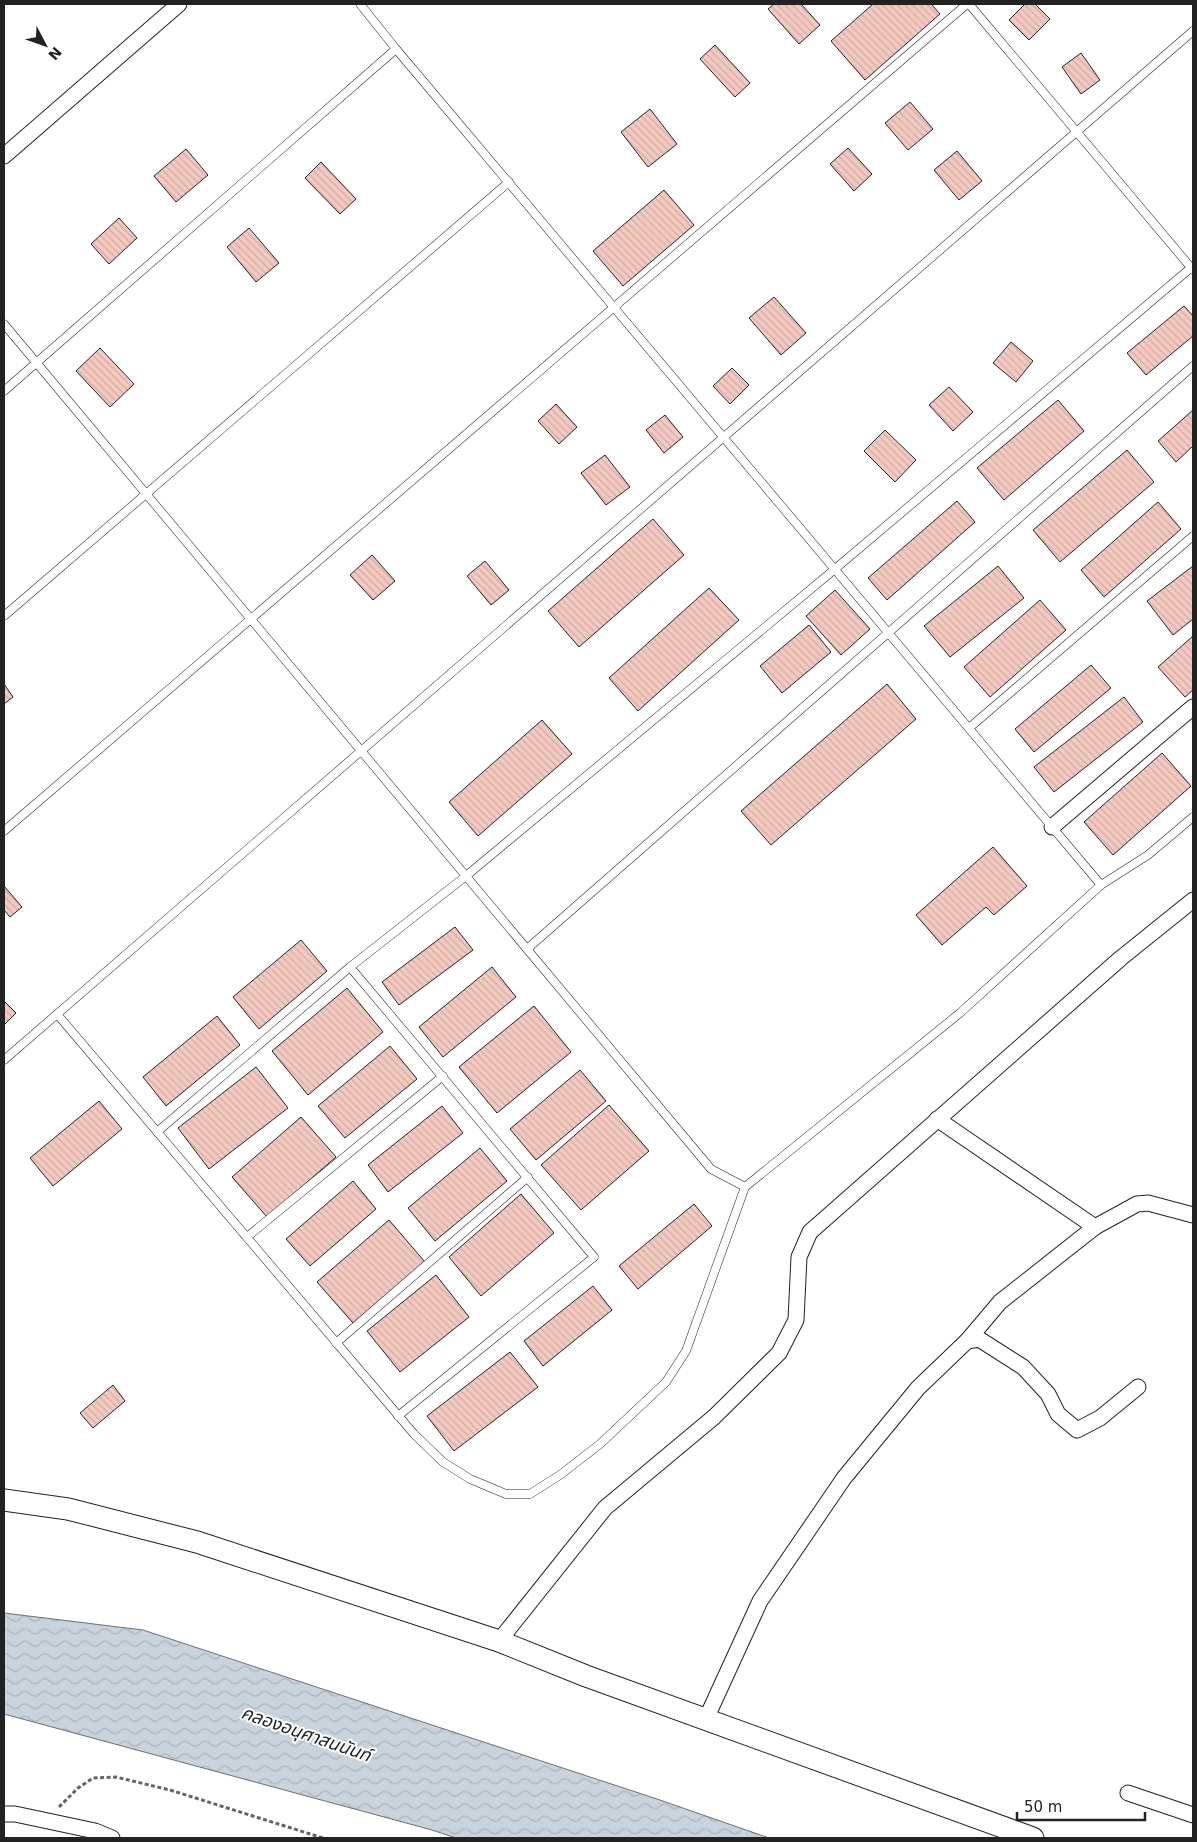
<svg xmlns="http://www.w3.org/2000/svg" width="1197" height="1842" font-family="'DejaVu Sans','Noto Sans Thai',sans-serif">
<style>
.water{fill:url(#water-waves);stroke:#6f6f6f}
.building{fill:url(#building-back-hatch);stroke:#222}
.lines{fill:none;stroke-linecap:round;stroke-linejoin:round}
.service-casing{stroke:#222;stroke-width:9}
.minor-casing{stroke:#222;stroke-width:17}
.secondary-casing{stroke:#222;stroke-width:23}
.path{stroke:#646464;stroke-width:3;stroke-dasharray:4 2.5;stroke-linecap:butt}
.service{stroke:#fff;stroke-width:8}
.minor{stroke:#fff;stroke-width:15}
.secondary{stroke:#fff;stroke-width:21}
.labels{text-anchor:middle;stroke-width:4;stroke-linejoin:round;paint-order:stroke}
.water-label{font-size:18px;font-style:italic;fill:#222;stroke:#fff}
</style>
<defs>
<pattern id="water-waves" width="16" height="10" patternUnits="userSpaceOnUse" patternTransform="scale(1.25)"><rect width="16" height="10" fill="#c7d3dd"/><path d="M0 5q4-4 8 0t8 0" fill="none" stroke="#abb5bd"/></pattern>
<pattern id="building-back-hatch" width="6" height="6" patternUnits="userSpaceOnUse" patternTransform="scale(1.25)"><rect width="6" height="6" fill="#f3c9c0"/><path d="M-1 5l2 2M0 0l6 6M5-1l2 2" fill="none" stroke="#d0aca5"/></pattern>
</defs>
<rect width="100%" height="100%" fill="#fff"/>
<!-- water -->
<path class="water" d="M4 1613 143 1630 657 1799 769 1838H456L432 1830 4 1714Z"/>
<!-- building -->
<g class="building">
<path d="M774 4H801L820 25 799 44 768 9Z"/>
<path d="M873 4H931L940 14 865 80 831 41Z"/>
<path d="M1025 4H1035L1050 19 1029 40 1009 20Z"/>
<path d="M715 45 750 83 735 97 700 59Z"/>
<path d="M1081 53 1100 80 1081 94 1062 67Z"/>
<path d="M910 102 933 129 908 150 885 123Z"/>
<path d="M650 109 677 144 648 167 621 132Z"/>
<path d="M848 148 872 174 854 191 830 164Z"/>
<path d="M186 149 208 175 176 202 154 176Z"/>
<path d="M957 151 982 181 959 200 934 170Z"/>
<path d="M321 162 356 199 340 214 305 178Z"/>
<path d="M664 190 694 225 623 286 593 251Z"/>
<path d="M119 218 137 238 109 264 91 244Z"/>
<path d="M249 228 279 263 256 282 227 247Z"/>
<path d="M774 297 806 333 781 355 749 318Z"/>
<path d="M1184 306 1193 316V336L1146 375 1127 353Z"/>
<path d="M1011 342 1033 361 1016 382 993 363Z"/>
<path d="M100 348 134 384 110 407 76 371Z"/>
<path d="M732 368 749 385 730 404 713 386Z"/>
<path d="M949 387 973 412 953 431 929 405Z"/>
<path d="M1058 400 1084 431 1004 500 977 468Z"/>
<path d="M556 404 577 427 559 444 538 421Z"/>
<path d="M1193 410V446L1176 462 1158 441Z"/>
<path d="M665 415 683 437 664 453 646 430Z"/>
<path d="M885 430 916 460 895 482 864 451Z"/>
<path d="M1127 450 1154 482 1060 562 1033 530Z"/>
<path d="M605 455 630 487 606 505 581 473Z"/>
<path d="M957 501 975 522 887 600 868 578Z"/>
<path d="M1158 502 1181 529 1104 597 1081 570Z"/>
<path d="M653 519 684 555 579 647 548 611Z"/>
<path d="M372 555 395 581 373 600 350 575Z"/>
<path d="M485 561 509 590 491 605 467 576Z"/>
<path d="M998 566 1024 598 950 657 924 626Z"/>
<path d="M1193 566V619L1173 635 1147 601Z"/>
<path d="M709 588 739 620 638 711 609 678Z"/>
<path d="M835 590 870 629 841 655 806 616Z"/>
<path d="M1040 600 1066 630 990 697 964 667Z"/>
<path d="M809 625 831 652 782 693 760 666Z"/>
<path d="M1193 636V690L1185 697 1158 667Z"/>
<path d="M1091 665 1111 688 1034 752 1015 729Z"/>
<path d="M4 684 13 697 4 704Z"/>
<path d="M887 684 916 719 771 845 741 811Z"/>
<path d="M1124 697 1143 722 1054 792 1034 767Z"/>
<path d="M542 720 572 754 478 836 449 802Z"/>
<path d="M1162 753 1191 786 1113 855 1084 822Z"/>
<path d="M993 847 1027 886 994 915 986 907 942 945 916 915Z"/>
<path d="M4 886 22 907 10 917 4 910Z"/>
<path d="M455 927 473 950 399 1005 382 982Z"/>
<path d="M301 940 327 971 259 1029 233 997Z"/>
<path d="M492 967 516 997 443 1057 419 1027Z"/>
<path d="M347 988 383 1032 308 1095 272 1051Z"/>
<path d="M4 1001 16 1013 4 1025Z"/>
<path d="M534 1006 571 1052 497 1113 459 1067Z"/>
<path d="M217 1016 240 1045 166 1106 143 1077Z"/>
<path d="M390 1046 417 1079 345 1138 318 1106Z"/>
<path d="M256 1067 288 1108 209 1169 178 1128Z"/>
<path d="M580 1070 606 1101 536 1160 510 1129Z"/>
<path d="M99 1101 122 1129 53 1186 30 1158Z"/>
<path d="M609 1105 649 1151 581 1210 541 1165Z"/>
<path d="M442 1106 463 1133 388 1192 368 1165Z"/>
<path d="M301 1117 336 1157 267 1217 232 1177Z"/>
<path d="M480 1148 507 1181 435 1241 408 1208Z"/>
<path d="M353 1181 376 1209 310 1266 286 1239Z"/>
<path d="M521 1194 554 1233 481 1296 449 1257Z"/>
<path d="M694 1204 712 1226 638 1289 619 1266Z"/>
<path d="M389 1220 425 1262 353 1323 317 1282Z"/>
<path d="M436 1275 469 1317 400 1372 367 1331Z"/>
<path d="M593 1286 612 1310 543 1366 524 1341Z"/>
<path d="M510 1352 538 1387 454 1451 427 1416Z"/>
<path d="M113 1385 125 1401 93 1428 80 1413Z"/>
</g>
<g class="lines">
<!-- service casing -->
<g class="service-casing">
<g id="service">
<path d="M360 4 396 49 1101 885"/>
<path d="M969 4 1193 270"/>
<path d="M4 324 711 1169 745 1187"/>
<path d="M4 391 396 49"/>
<path d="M4 616 509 182"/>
<path d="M969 728 1193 536"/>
<path d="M4 831 967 4"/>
<path d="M527 949 1193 366"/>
<path d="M350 967 594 1257 398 1416"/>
<path d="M57 1014 414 1434 443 1462 470 1479 506 1494H530L560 1475 600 1444 666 1382 686 1351 745 1187 960 1013 1101 885 1148 855 1193 817"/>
<path d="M4 1060 1193 31"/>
<path d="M157 1132 350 967 466 876 835 569 1193 266"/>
<path d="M247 1237 443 1076"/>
<path d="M336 1343 528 1177"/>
</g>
</g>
<!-- minor casing -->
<g class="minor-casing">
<g id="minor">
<path d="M4 156 179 4"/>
<path d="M1052 827 1193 707"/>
<path d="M937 1119 1095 1227 1137 1204 1148 1203 1193 1215"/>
<path d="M967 1341 1000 1302 1095 1227"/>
<path d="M499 1641 605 1508 714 1417 779 1353 796 1320 799 1257 810 1232 1121 958 1193 900"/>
<path d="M706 1719 760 1601 844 1478 918 1388 967 1341 979 1339 1023 1367 1048 1394 1058 1414 1077 1430 1100 1418 1138 1387"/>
<path d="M1128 1793 1193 1815"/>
<path d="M4 1814H15L95 1831 112 1838"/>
</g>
</g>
<!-- secondary casing -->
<g class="secondary-casing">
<path id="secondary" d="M4 1500 68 1509 197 1542 499 1641 586 1676 1033 1838"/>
</g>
<!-- path -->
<path class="path" d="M59 1807 78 1788 93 1778 116 1777 170 1790 323 1838"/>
<!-- service -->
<use href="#service" class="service"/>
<!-- minor -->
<use href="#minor" class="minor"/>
<!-- secondary -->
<use href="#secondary" class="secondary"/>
</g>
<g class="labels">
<!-- water labels -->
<g class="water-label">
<text transform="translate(306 1734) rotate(19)" y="6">คลองอนุศาสนนันท์</text>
</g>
</g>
<!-- border -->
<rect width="1197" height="1842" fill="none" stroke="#222222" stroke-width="10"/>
<!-- north arrow -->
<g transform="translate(45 45) rotate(131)" stroke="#ffffff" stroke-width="4" paint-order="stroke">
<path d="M0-4L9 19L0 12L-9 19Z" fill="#222222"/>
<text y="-8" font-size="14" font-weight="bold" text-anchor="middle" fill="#222222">N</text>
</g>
<!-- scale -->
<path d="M1017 1812v8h128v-8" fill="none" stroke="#222222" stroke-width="2.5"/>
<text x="1024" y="1812" font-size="15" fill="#222222" stroke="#ffffff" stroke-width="4" paint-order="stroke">50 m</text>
</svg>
